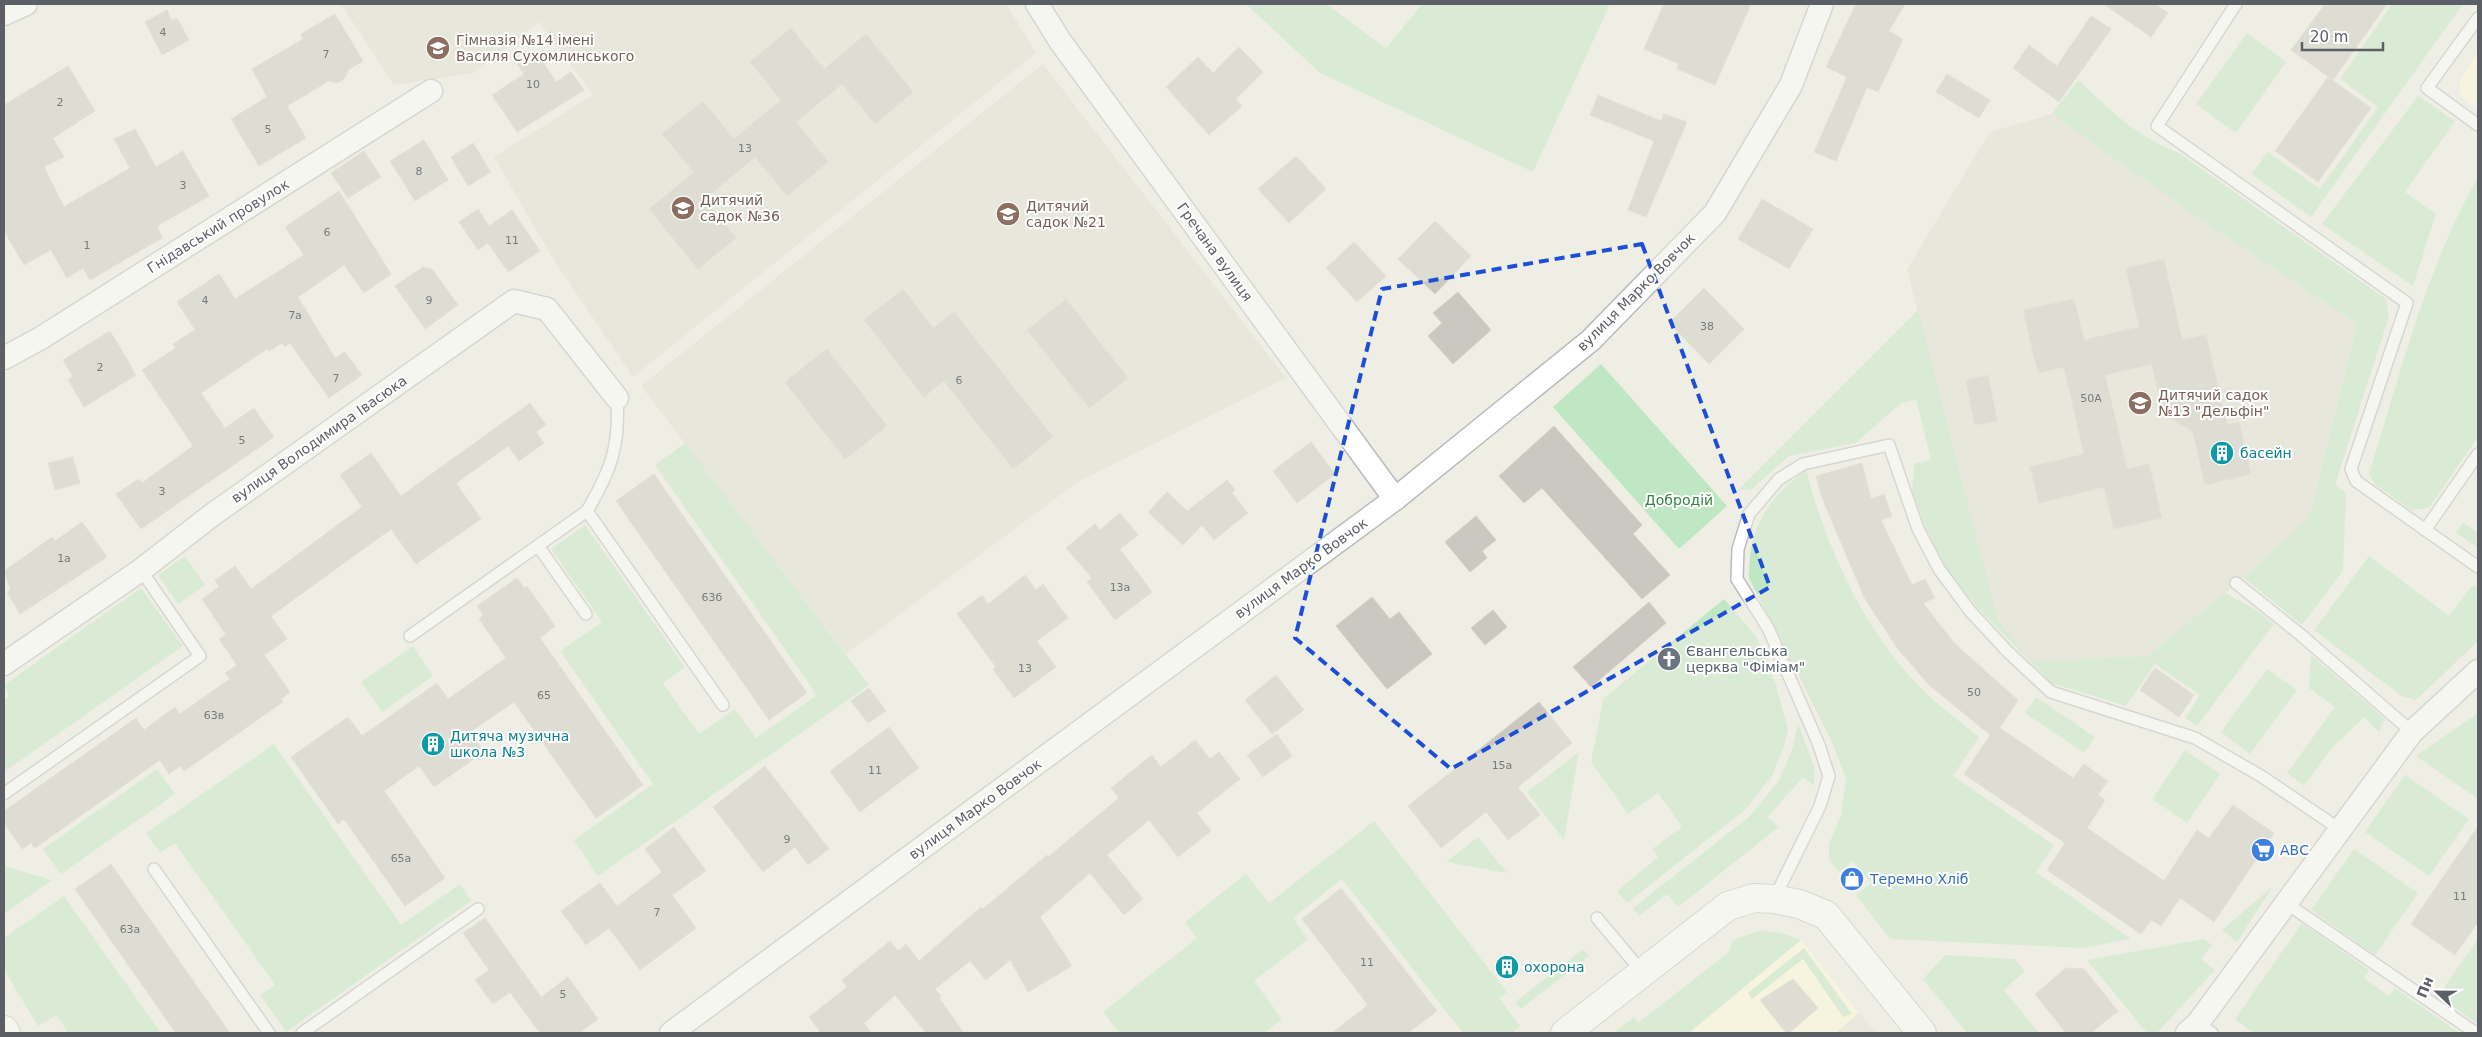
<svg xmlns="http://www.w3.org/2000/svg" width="2482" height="1037" font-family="'DejaVu Sans',sans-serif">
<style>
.commercial{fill:#fefad9}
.industrial{fill:#e0dfd8}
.education{fill:#dfddd2}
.green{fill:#c0e7c4}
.building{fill:#cac8c1;stroke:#d4d0c2}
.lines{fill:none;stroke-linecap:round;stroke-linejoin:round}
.service-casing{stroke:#b9bbc0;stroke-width:14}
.minor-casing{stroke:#b9bbc0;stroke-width:25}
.secondary-casing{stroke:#b9bcc2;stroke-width:30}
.service{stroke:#fff;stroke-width:11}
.minor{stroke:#fff;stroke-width:22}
.secondary{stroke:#fff;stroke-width:28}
.marked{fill:none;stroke:#1d4ed8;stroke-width:4;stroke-dasharray:10 6;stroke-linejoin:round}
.labels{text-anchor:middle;stroke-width:4;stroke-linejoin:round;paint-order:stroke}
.number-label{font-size:11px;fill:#78797c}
.education-label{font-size:14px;fill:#785e54;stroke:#fff;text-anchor:start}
.street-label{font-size:14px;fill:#5c5f65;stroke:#fff}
.culture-label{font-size:14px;fill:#0d838f;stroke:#fff;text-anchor:start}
.park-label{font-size:14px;fill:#338540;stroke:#fff}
.worship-label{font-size:14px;fill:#5b616d;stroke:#fff;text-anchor:start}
.shop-label{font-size:14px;fill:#366cbe;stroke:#fff;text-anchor:start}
</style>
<rect width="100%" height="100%" fill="#efeee4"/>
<!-- commercial -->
<g class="commercial">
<path d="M2478 53V109L2460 95V81Z"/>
<path d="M1801 940 1859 1013 1836 1033H1689Z"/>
</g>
<!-- industrial -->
<path class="industrial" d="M1859 1013 1876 1033H1836Z"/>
<!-- education -->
<g class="education">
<path d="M341 4H1006L1036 53 633 377 553 259 494 157 593 95 539 22 474 73 394 85Z"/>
<path d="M1043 64 1286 378 1078 482 846 654 641 386Z"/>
<path d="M2052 114 2187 210 2357 324 2310 516 2244 578 2147 656 2031 661 1998 620 1907 270 1990 132Z"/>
</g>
<!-- green -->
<g class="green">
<path d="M1246 4H1326L1386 48 1422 4H1610L1533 172 1320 73Z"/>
<path d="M2392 4H2463L2311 217 2251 174 2268 152 2320 189 2378 107 2340 79Z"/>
<path d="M2247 33 2286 62 2236 133 2196 104Z"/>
<path d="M2078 80C2112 111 2135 136 2179 153L2386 299 2389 316 2335 485 2346 493 2343 571 2302 625 2244 578 2310 516 2357 324 2187 210 2052 114Z"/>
<path d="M2418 96 2455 121 2405 192 2436 214 2413 286 2322 224Z"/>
<path d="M2478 177V437L2429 508 2411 510 2375 484 2369 474C2400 374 2426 268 2478 177Z"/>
<path d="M1918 310 1998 620 2031 661 2147 656 2225 593 2256 610 2274 624 2197 726 2185 718 2200 695 2155 664 2126 706 2051 683 1978 608 1944 566 1926 528 1912 491 1914 464 1931 460 1916 399 1900 404 1856 443 1789 456 1752 489 1737 491Z"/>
<path d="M1601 364 1727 506 1679 549 1553 407Z"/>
<path d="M685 443 869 685 598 876 574 840 653 784 560 651 602 622 551 549 585 525 685 667 663 683 699 734 735 709 756 738 817 695 655 465Z"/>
<path d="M1806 470C1827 549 1864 631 1923 690 1940 707 1961 722 1979 737L1953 776 2054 845 2036 872 2131 939 2083 948 1890 939 1856 895 1871 883 1853 861 1839 872 1829 859V844L1841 815 1846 779 1832 742 1749 578C1749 526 1766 501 1806 470Z"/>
<path d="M2463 522 2478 533V548L2456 533Z"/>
<path d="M185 556 205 585 178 604 158 575Z"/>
<path d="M2369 556 2449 616 2471 587 2478 586V641L2416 700 2402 696 2314 630Z"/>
<path d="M141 588 183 646 7 770 4 765V700L9 696 4 685Z"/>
<path d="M1724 599 1756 636 1775 682 1788 729 1784 747 1772 776 1745 810 1627 903 1617 891 1658 857 1652 849 1682 827 1658 793 1628 814 1591 762 1603 699Z"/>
<path d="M413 646 433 676 382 712 361 682Z"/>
<path d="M2311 655 2385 719 2379 732 2364 717 2332 748 2304 786 2287 773 2335 707 2309 688Z"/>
<path d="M2267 669 2297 690 2250 754 2221 732Z"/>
<path d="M2036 697 2095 737 2084 753 2025 713Z"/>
<path d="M2478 713V799L2416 756Z"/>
<path d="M1798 723 1815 769 1814 786 1803 777 1768 817 1779 827 1678 907 1667 894 1639 916 1633 908 1750 816 1779 780 1792 750Z"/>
<path d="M274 744 401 925 460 884 471 901 286 1032 260 995 275 985 175 843 160 853 146 833Z"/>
<path d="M2185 750 2220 774 2187 823 2152 799Z"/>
<path d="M1579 752 1564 840 1527 792Z"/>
<path d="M157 769 175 794 61 874 43 849Z"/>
<path d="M2405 775 2469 819 2429 876 2365 832Z"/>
<path d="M1374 821 1507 992 1499 998 1520 1026 1512 1033H1463L1342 879 1293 918 1308 939 1254 981 1282 1019 1264 1033H1120L1103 1012 1197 938 1185 922 1246 874 1269 903Z"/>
<path d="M1478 837 1507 873 1446 862Z"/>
<path d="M2354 849 2418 893 2375 955 2311 910Z"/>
<path d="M4 866 52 880 4 914Z"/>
<path d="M2273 886 2237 942 2222 930Z"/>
<path d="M64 896 161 1033H68L57 1015 38 1026 4 970V938Z"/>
<path d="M2302 923 2369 970 2364 978 2389 996 2395 988 2459 1033H2254L2235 1019Z"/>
<path d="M1761 930 1781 933 1801 940 1689 1033H1613L1634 1017 1639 1022 1728 953 1733 940Z"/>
<path d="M2204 939 2212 945 2201 959 2215 970 2157 1033H2147L2087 960Z"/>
<path d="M2478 939V1024L2438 996Z"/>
<path d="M1804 948 1852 1014 1843 1017 1803 959 1752 999 1748 993Z"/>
<path d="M1583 949 1589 956 1521 1009 1515 1002Z"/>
<path d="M1945 955 2015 959 2025 971 2004 990 2039 1033H1967L1923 979Z"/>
</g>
<!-- building -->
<g class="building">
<path d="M1664 4H1751L1715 85 1677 69 1679 64 1644 49Z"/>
<path d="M1856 4H1905L1889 31 1903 39 1878 92 1867 87 1836 161 1814 152 1847 77 1826 67Z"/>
<path d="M2104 4H2155L2168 13 2151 37Z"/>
<path d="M2325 4H2387L2333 80 2291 50Z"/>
<path d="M167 10 172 21 177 18 189 40 162 55 145 22Z"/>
<path d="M335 14 363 61 348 70 345 78 338 83 329 81 287 106 306 138 259 166 231 119 267 97 252 69 303 39 301 34Z"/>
<path d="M2091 16 2111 29 2059 102 2013 68 2029 45 2057 66Z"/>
<path d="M791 28 824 69 866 34 913 92 875 124 842 84 796 122 828 162 787 196 755 157 705 199 736 238 698 269 649 209 694 172 662 134 703 101 734 139 781 100 750 62Z"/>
<path d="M1239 47 1263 72 1236 99 1242 106 1209 135 1166 87 1198 57 1213 73Z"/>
<path d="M536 51 556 82 571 72 584 90 517 132 492 95 524 74 517 64Z"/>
<path d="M68 66 95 111 53 138 64 157 44 167 64 207 130 168 114 139 135 129 156 167 183 151 209 196 157 226 162 238 90 280 83 268 67 278 51 250 24 265 4 231V105Z"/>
<path d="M1947 74 1990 100 1979 118 1936 92Z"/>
<path d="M2328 77 2371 108 2318 182 2275 151Z"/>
<path d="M1598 95 1661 121 1664 114 1687 122 1646 217 1628 210 1654 141 1590 115Z"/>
<path d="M424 140 448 180 415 201 390 161Z"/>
<path d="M473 143 491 172 468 186 451 157Z"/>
<path d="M364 151 381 177 348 198 331 173Z"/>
<path d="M1296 156 1326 189 1289 223 1258 189Z"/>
<path d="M339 191 391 274 364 293 344 265 298 297 335 358 345 352 362 375 329 398 290 343 285 347 282 343 269 351 267 349 201 393 225 428 254 408 274 437 141 529 116 494 139 479 142 483 193 446 142 370 176 348 173 344 195 330 177 302 219 274 235 299 304 255 285 227Z"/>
<path d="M1762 199 1813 229 1789 269 1738 239Z"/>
<path d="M478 209 489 226 512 210 540 251 508 272 488 243 478 250 459 222Z"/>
<path d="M1435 221 1471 256 1435 294 1398 259Z"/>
<path d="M1354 242 1386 276 1357 302 1326 268Z"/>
<path d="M2164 259 2182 340 2206 335 2227 425 2239 422 2251 474 2205 485 2193 432 2163 413 2152 364 2105 375 2127 469 2149 464 2162 518 2114 529 2104 487 2039 503 2030 467 2084 454 2064 367 2038 373 2023 310 2074 299 2084 340 2139 327 2126 268Z"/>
<path d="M423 267 432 269 458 305 425 329 395 286Z"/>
<path d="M1704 288 1744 329 1709 364 1669 323Z"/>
<path d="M903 289 933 328 954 312 1053 437 1013 469 944 381 924 397 864 320Z"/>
<path d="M1458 292 1491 330 1453 364 1428 336 1442 323 1433 313Z"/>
<path d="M1066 299 1128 378 1089 408 1027 330Z"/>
<path d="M110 331 136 375 84 407 68 380 73 376 63 360Z"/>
<path d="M827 349 887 426 845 459 785 382Z"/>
<path d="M1988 375 1997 421 1975 425 1966 380Z"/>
<path d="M530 403 546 425 536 432 544 443 519 461 508 446 456 483 481 519 416 564 391 529 271 616 287 639 264 655 290 692 281 699 283 702 184 771 181 766 169 774 160 760 35 848 31 843 22 849 4 823V811L136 718 144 730 175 707 180 714 230 679 225 673 237 665 219 639 226 635 202 599 219 587 215 580 235 566 251 589 362 507 340 475 371 453 401 496Z"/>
<path d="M1554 426 1642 525 1633 534 1670 575 1642 599 1542 488 1524 503 1499 476Z"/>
<path d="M1311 442 1335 474 1297 503 1273 471Z"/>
<path d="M73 457 80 483 55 490 48 463Z"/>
<path d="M1862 463 1871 499 1884 494 1892 516 1881 520 1912 585 1925 579 1935 598 1923 603 1955 644 2018 700 2000 728 2073 778 2084 764 2108 781 2098 795 2105 800 2087 828 2164 881 2197 830 2209 838 2233 805 2274 833 2214 922 2180 898 2161 926 2151 920 2141 934 2047 870 2065 843 1964 774 1990 735 1929 685 1898 649 1865 599 1822 498 1816 476Z"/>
<path d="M654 474 807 693 769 720 616 501Z"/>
<path d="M1227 480 1235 490 1232 493 1248 513 1214 540 1202 525 1183 545 1148 512 1167 492 1187 511Z"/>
<path d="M1120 513 1138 535 1120 549 1152 592 1115 620 1087 582 1092 578 1066 548 1095 524 1100 530Z"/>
<path d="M1476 516 1496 540 1482 551 1487 558 1470 572 1445 542Z"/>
<path d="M82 522 107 557 20 614 7 592 11 590 4 571 52 537 55 541Z"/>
<path d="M1025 575 1036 590 1043 584 1068 618 1037 641 1056 667 1014 698 993 669 996 667 957 614 982 595 988 604Z"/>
<path d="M517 578 524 588 527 586 555 626 540 638 643 785 596 818 514 702 470 732 484 752 434 787 419 766 384 791 445 878 405 906 344 819 338 824 291 757 348 717 362 736 437 683 448 699 506 658 479 619 483 615 477 606Z"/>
<path d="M1372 597 1390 619 1399 612 1432 654 1387 689 1336 626Z"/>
<path d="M1649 602 1666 623 1591 687 1573 667Z"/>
<path d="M1493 610 1507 627 1485 645 1471 628Z"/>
<path d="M2155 668 2194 695 2179 717 2140 690Z"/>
<path d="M1276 675 1304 710 1272 734 1245 700Z"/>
<path d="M869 688 886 711 868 723 851 701Z"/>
<path d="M1539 702 1572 743 1518 787 1540 815 1508 840 1486 812 1441 848 1408 806Z"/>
<path d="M889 727 919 768 860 812 830 771Z"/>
<path d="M1277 734 1292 756 1263 777 1247 755Z"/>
<path d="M1195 740 1210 759 1219 752 1240 779 1197 813 1211 831 1178 857 1149 820 1107 855 1143 899 1124 915 1090 873 1040 917 1072 966 1028 992 1010 960 986 980 970 961 935 989 941 996 939 998 964 1033H926L895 995 864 1023 872 1033H821L809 1017 847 987 842 980 890 941 898 951 906 944 919 961 981 907 983 909 1047 855 1048 857 1119 798 1111 788 1152 755 1161 767Z"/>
<path d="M765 766 829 849 808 865 795 847 763 872 713 807Z"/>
<path d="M2478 826V922L2455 955 2411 924Z"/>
<path d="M674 827 706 871 672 895 696 928 640 970 609 928 586 945 561 911 600 883 617 906 662 872 645 849Z"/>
<path d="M111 864 230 1033H176L133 972 75 889Z"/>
<path d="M1341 888 1437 1011 1408 1033H1332L1368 1005 1302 919Z"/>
<path d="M485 918 541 997 568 977 598 1019 579 1033H540L510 992 493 1004 475 980 489 970 463 933Z"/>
<path d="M2066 968 2084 969 2118 1011 2091 1033H2066L2035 994Z"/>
<path d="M1793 979 1818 1008 1789 1033H1786L1760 1000Z"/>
</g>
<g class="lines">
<!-- service casing -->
<g class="service-casing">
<g id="service">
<path d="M2236 4 2157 126 2407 303 2351 469 2356 481 2478 567"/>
<path d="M2478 18 2427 88 2478 125"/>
<path d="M587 511 723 705"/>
<path d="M2425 530 2478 454"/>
<path d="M538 546 586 614"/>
<path d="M2236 583 2301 635 2412 732"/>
<path d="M410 636 587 511C611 470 620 446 617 398"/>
<path d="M4 792 5 793 200 656 141 570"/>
<path d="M154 869 269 1033"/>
<path d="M1774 899 1820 806 1829 776 1819 745 1768 628 1737 579 1738 549 1749 514 1779 479 1803 464 1889 445 1918 529 1939 569 1970 611 2008 652 2051 692 2195 738 2261 776 2341 830"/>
<path d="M2286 903 2476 1033"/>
<path d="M1597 918 1643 973"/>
<path d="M2198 1023 2212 1033"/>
<path d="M302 1033 478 909"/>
</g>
</g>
<!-- minor casing -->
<g class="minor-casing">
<g id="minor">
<path d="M1037 4 1060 41 1395 499"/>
<path d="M4 14 26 4"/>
<path d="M4 358 41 338 431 91"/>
<path d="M4 664 141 570 212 515 514 301 547 309 617 398"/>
<path d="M671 1033 1395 499 1591 340 1715 213 1791 85 1822 4"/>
<path d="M2187 1033 2198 1023 2412 732 2478 671"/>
</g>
</g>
<!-- secondary casing -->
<g class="secondary-casing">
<g id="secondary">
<path d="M4 1030 6 1033"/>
<path d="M1565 1033 1728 906 1754 898 1774 899 1799 904 1826 915 1922 1033"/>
</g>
</g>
<!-- service -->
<use href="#service" class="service"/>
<!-- minor -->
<use href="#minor" class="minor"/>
<!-- secondary -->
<use href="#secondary" class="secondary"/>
</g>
<!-- marked area -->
<path d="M0 0H2482V1037H0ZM1642 244 1770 587 1451 769 1295 638 1382 289Z" fill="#efeee4" fill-opacity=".55" fill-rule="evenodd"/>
<path class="marked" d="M1642 244 1770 587 1451 769 1295 638 1382 289Z"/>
<!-- icons -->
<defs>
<g id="school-disc" transform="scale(1.25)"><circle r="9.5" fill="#8d6e63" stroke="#fff"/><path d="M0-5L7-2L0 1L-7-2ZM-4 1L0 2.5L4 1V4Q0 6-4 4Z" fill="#fff"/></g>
<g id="building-disc" transform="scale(1.25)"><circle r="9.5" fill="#0f9aa8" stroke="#fff"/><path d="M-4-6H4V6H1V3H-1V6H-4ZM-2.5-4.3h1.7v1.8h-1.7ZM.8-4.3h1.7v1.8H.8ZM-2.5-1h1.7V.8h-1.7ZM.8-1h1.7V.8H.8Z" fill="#fff"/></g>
<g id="church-disc" transform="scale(1.25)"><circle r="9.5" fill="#6b7280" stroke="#fff"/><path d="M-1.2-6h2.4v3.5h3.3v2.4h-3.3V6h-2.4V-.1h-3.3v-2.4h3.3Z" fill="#fff"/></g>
<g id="supermarket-disc" transform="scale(1.25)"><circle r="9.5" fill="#3f7fe0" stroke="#fff"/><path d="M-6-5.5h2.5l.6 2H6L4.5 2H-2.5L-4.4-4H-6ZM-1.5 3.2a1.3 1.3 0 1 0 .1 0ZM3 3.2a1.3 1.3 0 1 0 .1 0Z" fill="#fff"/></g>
<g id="shop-disc" transform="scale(1.25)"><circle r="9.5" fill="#3f7fe0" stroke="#fff"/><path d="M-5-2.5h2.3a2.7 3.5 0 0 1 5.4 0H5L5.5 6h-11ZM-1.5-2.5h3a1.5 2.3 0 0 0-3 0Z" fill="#fff"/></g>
</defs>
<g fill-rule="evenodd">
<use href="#school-disc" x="438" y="48"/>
<use href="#school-disc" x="683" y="208"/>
<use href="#school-disc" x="1008" y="214"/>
<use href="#school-disc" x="2140" y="403"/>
<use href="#building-disc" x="2222" y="453"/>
<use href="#church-disc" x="1669" y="659"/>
<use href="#building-disc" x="433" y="744"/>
<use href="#supermarket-disc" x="2263" y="850"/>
<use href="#shop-disc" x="1852" y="879"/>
<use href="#building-disc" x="1507" y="967"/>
</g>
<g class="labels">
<!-- number labels -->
<g class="number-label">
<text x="163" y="36">4</text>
<text x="326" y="58">7</text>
<text x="533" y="88">10</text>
<text x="60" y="106">2</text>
<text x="268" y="133">5</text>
<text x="745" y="152">13</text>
<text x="419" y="175">8</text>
<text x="183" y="189">3</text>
<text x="327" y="236">6</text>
<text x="512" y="244">11</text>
<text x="87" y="249">1</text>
<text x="205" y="304">4</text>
<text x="429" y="304">9</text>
<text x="295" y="319">7а</text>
<text x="1707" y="330">38</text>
<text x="100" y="371">2</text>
<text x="336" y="382">7</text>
<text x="959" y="384">6</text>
<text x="2091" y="402">50А</text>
<text x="242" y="444">5</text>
<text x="162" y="495">3</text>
<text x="64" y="562">1а</text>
<text x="1120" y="591">13а</text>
<text x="712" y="601">63б</text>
<text x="1025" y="672">13</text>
<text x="1974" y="696">50</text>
<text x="544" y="699">65</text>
<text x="214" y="719">63в</text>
<text x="1502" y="769">15а</text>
<text x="875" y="774">11</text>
<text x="787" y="843">9</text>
<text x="401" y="862">65а</text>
<text x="2460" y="900">11</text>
<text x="657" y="916">7</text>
<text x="130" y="933">63а</text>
<text x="1367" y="966">11</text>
<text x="563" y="998">5</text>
</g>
<!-- education labels -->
<g class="education-label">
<text x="456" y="45">Гімназія №14 імені<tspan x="456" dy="16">Василя Сухомлинського</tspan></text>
<text x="700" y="205">Дитячий<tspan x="700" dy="16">садок №36</tspan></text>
<text x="1026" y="211">Дитячий<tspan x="1026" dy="16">садок №21</tspan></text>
<text x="2158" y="400">Дитячий садок<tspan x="2158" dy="16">№13 "Дельфін"</tspan></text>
</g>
<!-- street labels -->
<g class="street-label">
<text transform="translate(218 226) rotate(-32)" y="5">Гнідавський провулок</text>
<text transform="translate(1215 252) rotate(54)" y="5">Гречана вулиця</text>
<text transform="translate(1636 292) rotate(-45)" y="5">вулиця Марко Вовчок</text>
<text transform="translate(319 439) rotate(-35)" y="5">вулиця Володимира Івасюка</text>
<text transform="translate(1301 568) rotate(-36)" y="5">вулиця Марко Вовчок</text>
<text transform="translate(975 809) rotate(-36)" y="5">вулиця Марко Вовчок</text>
</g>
<!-- culture labels -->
<g class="culture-label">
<text x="2240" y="458">басейн</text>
<text x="450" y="741">Дитяча музична<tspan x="450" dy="16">школа №3</tspan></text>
<text x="1524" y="972">охорона</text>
</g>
<!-- park labels -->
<g class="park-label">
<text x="1679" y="505">Добродій</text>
</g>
<!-- worship labels -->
<g class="worship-label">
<text x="1686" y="656">Євангельська<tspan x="1686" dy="16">церква "Фіміам"</tspan></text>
</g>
<!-- shop labels -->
<g class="shop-label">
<text x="2280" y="855">АВС</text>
<text x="1870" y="884">Теремно Хліб</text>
</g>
</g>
<!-- border -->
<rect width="2482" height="1037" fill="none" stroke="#5c5f65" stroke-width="10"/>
<!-- north arrow -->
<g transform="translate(2437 992) rotate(292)" stroke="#ffffff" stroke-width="4" paint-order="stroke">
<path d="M0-4L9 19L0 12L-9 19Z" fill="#5c5f65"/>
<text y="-8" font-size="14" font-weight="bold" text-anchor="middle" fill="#5c5f65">Пн</text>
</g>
<!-- scale -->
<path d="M2302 42v8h81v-8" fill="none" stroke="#5c5f65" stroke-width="2.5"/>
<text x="2310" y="42" font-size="15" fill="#5c5f65" stroke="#ffffff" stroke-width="4" paint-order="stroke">20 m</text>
</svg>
